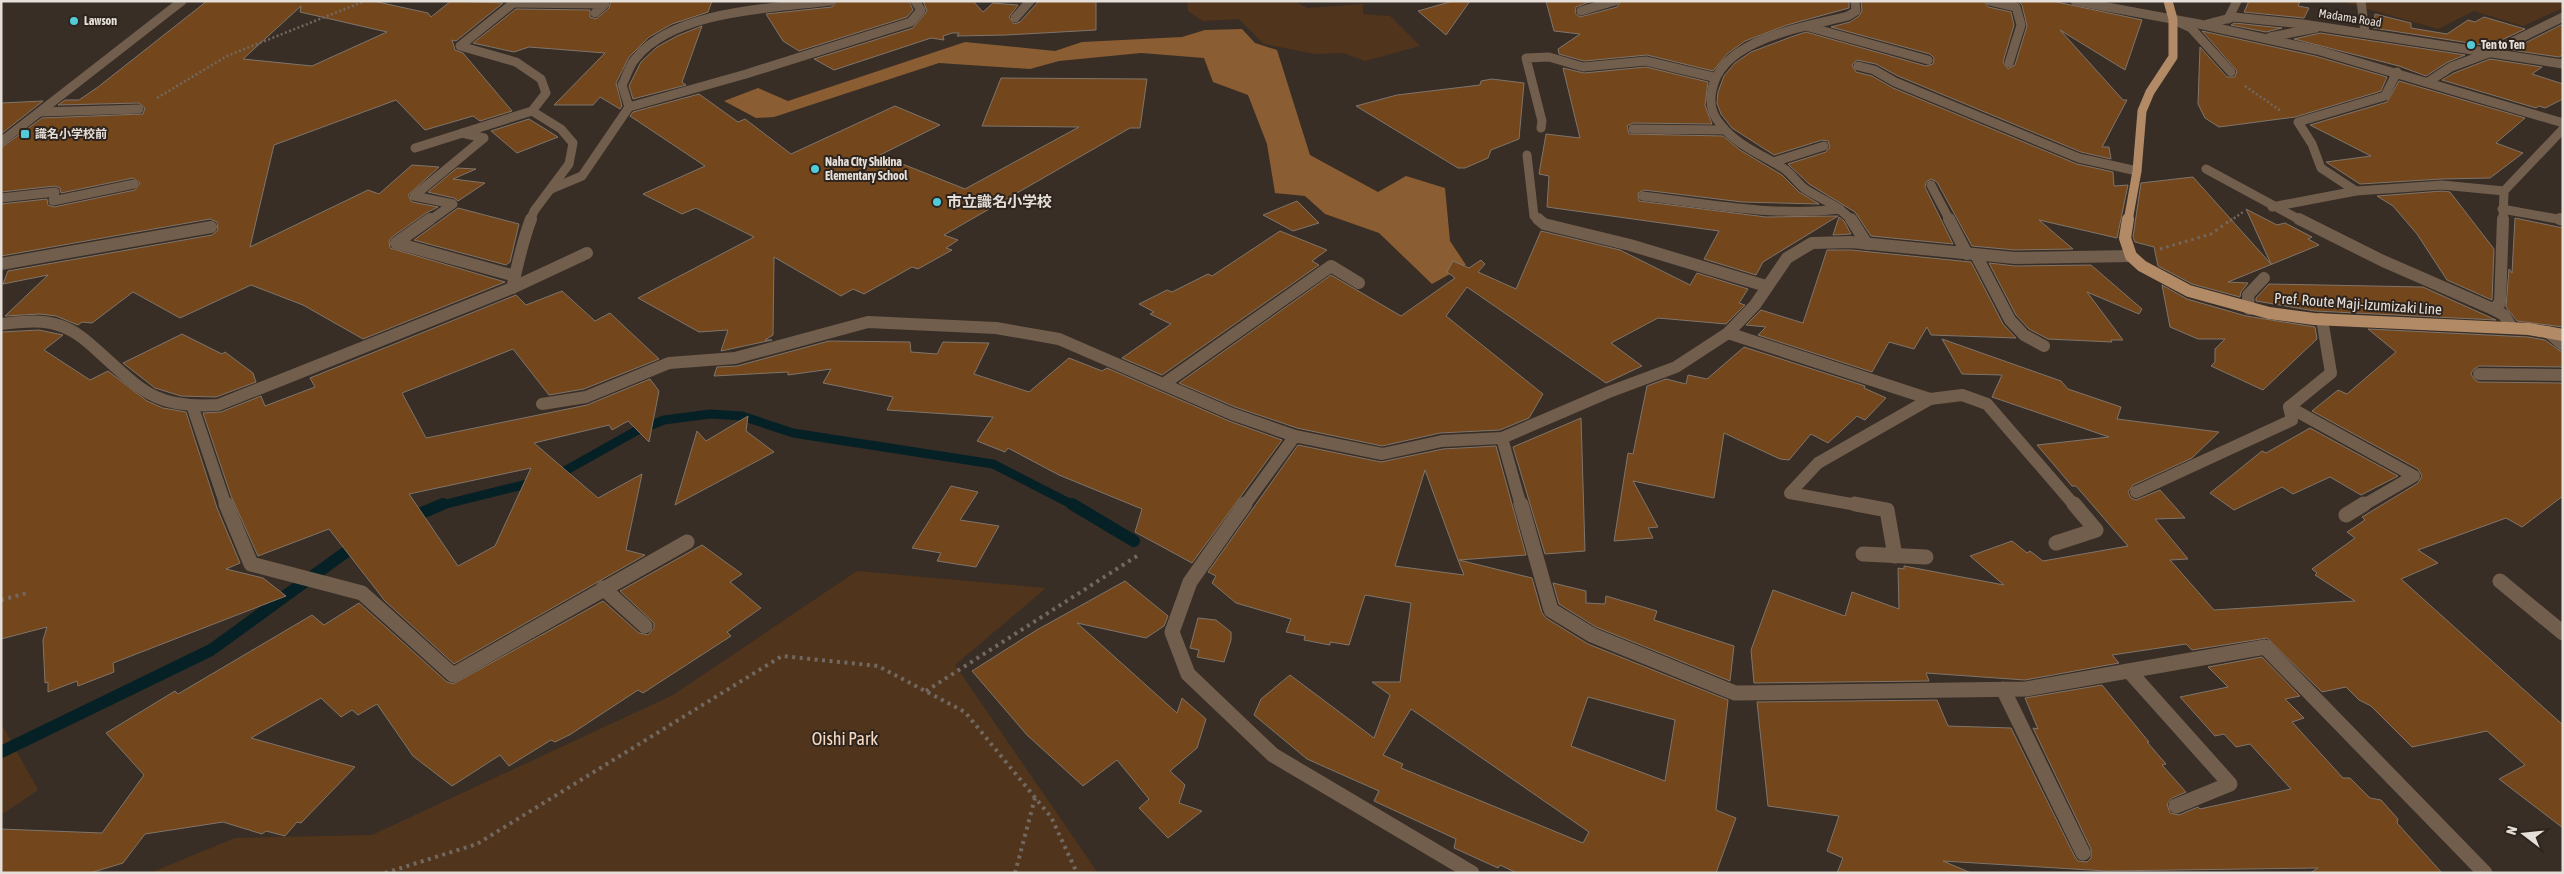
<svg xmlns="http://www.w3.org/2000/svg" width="2564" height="874" font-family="'Asap Condensed','Noto Sans JP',sans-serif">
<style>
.green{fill:#50341b}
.forest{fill:#8b5d33}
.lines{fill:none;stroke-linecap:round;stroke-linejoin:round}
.stream-far1{stroke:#062125;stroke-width:9}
.stream{stroke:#062125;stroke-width:12}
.building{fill:#73471b;stroke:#7f746b;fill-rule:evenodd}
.path-far2{stroke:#716861;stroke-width:2.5;stroke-dasharray:2 2.5;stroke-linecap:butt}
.path-far1{stroke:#716861;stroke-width:3;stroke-dasharray:2.5 4;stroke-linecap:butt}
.path{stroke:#716861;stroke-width:4;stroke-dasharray:3 4.5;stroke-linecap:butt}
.minor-far2{stroke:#725e4d;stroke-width:9}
.minor-far1{stroke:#725e4d;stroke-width:12}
.minor{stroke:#725e4d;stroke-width:15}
.major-far1{stroke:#b38a66;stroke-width:9}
.major{stroke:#b38a66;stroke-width:12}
.poi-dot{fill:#52cbd9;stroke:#2e241d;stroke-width:2}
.labels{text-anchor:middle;stroke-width:4;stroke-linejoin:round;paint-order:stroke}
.far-street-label{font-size:12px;fill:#e5dfd9;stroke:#2e241d}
.far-poi-label{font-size:12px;font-weight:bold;fill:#e5dfd9;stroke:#2e241d;text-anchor:start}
.poi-label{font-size:15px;font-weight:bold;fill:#e5dfd9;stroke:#2e241d;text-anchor:start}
.street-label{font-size:15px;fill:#e5dfd9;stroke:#2e241d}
.near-park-label{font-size:18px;fill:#f7dac2;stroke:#2e241d}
</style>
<rect width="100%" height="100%" fill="#382e26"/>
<!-- green -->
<g class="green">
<path d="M1187 1H1294L1307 8 1363 4V14L1390 16 1420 46 1365 61 1343 53 1315 54 1264 44 1239 19 1203 21 1188 11Z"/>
<path d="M2340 1H2563V8L2523 26 2474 11 2438 29Z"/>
<path d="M857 571 1046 588 955 665 1098 873H150L235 838 372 835 673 695Z"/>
<path d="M1 723 38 790 1 815Z"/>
</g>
<!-- forest -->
<path class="forest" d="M1242 29 1255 43 1277 50 1310 155 1378 192 1406 176 1445 188 1450 241 1466 265 1432 284 1379 233 1325 214 1305 196 1275 193 1267 144 1248 95 1213 82 1204 58 1141 53 1059 61 1030 69 939 63 774 117 756 118 724 101 758 88 788 101 965 42 1055 51 1082 42 1182 37 1205 30Z"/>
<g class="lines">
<!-- stream-far1 -->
<g class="stream-far1">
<path d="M554 477 636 431 664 420 710 414 742 416 793 433 993 464 1075 506"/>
<path d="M438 506 535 482"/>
</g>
<!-- stream -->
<g class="stream">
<path d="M1072 504 1134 541"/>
<path d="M410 518 443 504"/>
<path d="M1 752 211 650 357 544"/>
</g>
</g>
<!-- building -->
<g class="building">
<path d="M207 1H373L428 13 431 17 451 1 503 3 456 41 452 40 455 50 463 53 512 111 480 121 473 116 425 130 396 100 274 145 250 247 368 190 379 194 412 165 439 167 408 195 412 202 438 207 426 213 392 237 389 241 390 248 505 282 363 339 303 305 251 285 180 318 133 292 92 323 82 322 78 325 56 316 40 314 5 316 48 275 3 284 8 271 212 235 218 230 217 222 210 219 1 256V204L47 199 48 205 54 207 135 190 140 183 133 178 61 193 60 188 55 186 1 192V148L42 118 143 114 145 108 139 103 58 105 65 100H79L98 87ZM301 6 300 12 387 32 312 66 243 59Z"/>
<path d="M611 1H712L708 12 672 24 649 37 629 57 616 83 622 106 620 109 600 97 593 105H554L605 53 529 47 514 52 473 43 516 9 590 10V17L596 19 609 8Z"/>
<path d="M837 1H909L913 10 907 17 799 51 783 41 766 14 832 7Z"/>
<path d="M923 1H973L983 12 993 3 1018 5 1009 17 1014 24 1020 22 1039 1H1096V30L1006 35 957 36 959 33H952L943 36 944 40 931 38 834 70 814 59 913 28 927 11Z"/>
<path d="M1453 1H1470L1446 35 1418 11Z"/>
<path d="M1546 1H1592L1576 7 1575 13 1580 17 1617 7 1621 1H1849V8L1787 25 1745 41 1727 54 1713 71 1647 55 1584 61 1559 54 1558 49 1580 34 1554 31Z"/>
<path d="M1861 1H1984L1988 7 2011 12 2014 25 2003 62 2008 69 2015 65 2027 26 2022 5 2018 1H2052L2142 20 2125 70 2060 30 2123 100H2127L2102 147H2109L2111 159 2081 152 1898 76 1876 64 1857 60 1852 65 1856 72 1872 76 1893 88 2077 164 2113 172 2114 186 2128 185 2117 238 2039 220 2073 249 2015 250 1972 246 1937 182 1931 179 1926 182 1925 187 1953 244 1871 236 1855 212 1809 184 1788 164 1826 152 1830 147 1828 141 1822 140 1774 155 1732 128 1721 114 1717 103 1718 92 1724 76 1735 63 1751 52 1791 37 1806 32 1926 66 1933 64 1934 58 1930 54 1831 27 1850 22 1859 16 1862 11Z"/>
<path d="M2249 1H2300L2298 6 2309 8 2304 18 2244 12Z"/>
<path d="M2375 14 2411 23V28L2447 34 2468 20 2475 22 2484 17 2525 29 2489 46 2373 28Z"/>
<path d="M2234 23 2282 28 2266 32 2231 25Z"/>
<path d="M2563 24V55L2559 57 2511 50Z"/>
<path d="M702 26 682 82 686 85 633 99 629 86 641 62 657 47 677 36Z"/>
<path d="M2202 31 2315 56 2387 77 2381 91 2295 117 2219 127 2205 118 2198 104 2200 47 2227 77H2235L2237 71Z"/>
<path d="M2320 33 2465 55 2448 62 2426 76 2399 66 2294 39Z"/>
<path d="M2490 59 2542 67 2532 74 2563 84V99L2545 108 2539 106 2536 108 2442 80 2454 73Z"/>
<path d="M1646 67 1708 82 1705 105 1712 124 1633 123 1627 126 1629 134 1723 136 1740 150 1782 175 1799 192 1819 204 1742 202 1644 190 1638 193 1639 201 1766 217 1838 216 1763 262 1756 275 1704 259 1719 231 1547 207 1549 176 1539 174 1546 134 1580 138 1563 68 1584 73Z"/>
<path d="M1001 78 1147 79 1140 128H1130L944 235 958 240 946 248 952 250 918 269 912 267 864 294 853 289 841 296 774 257 773 335 765 340H772L721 351 728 330 699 332 638 298 754 237 696 208 682 214 643 194 705 166 630 116 633 112 699 94 738 122 745 119 791 154 895 106 940 125 880 155 965 189 1079 127 982 126Z"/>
<path d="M1492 79 1524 83 1519 139 1491 150 1488 158 1465 168H1458L1356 106 1397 95 1480 85 1481 81Z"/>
<path d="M2399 81 2525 118 2496 143 2523 153 2490 178 2442 179 2360 184 2326 162 2371 156 2310 125 2387 102Z"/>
<path d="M43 101 1 134V103Z"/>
<path d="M529 119 558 137 517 153 491 131Z"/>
<path d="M457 168 476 169 453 179 485 183 458 201 454 198 428 192Z"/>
<path d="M2193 177 2271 264 2246 209 2277 225 2285 223 2312 237 2308 239 2319 245 2228 282 2248 283 2241 292 2240 297 2192 284 2158 266 2154 247 2135 242 2133 237 2141 183Z"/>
<path d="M2442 191 2450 192 2494 249 2492 300 2447 280 2417 234 2393 206 2377 196Z"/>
<path d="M1297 201 1319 223 1293 231 1263 215Z"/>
<path d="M458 208 519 224 510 262 506 265 414 240Z"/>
<path d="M1839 217 1844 221 1851 234 1833 235Z"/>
<path d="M2515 218 2563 228V327L2517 321 2506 307 2509 269 2512 273Z"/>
<path d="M1280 231 1327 250 1312 261 1319 265 1162 375 1122 358 1171 324 1150 314 1154 312 1139 304 1167 290 1172 292 1208 274 1212 276Z"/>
<path d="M1541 231 1620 250 1690 285 1697 273 1748 289 1739 303 1745 305 1726 324 1658 318 1611 343 1642 366 1606 383 1467 287 1446 316 1543 394 1529 418 1500 430 1440 433 1382 446 1297 428 1235 407 1179 383 1331 275 1401 316 1455 278 1447 272 1453 261 1469 268 1481 260 1485 264 1478 272 1516 289Z"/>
<path d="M1827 250H1851L1971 262 2003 324 2016 338 1931 335 1927 327 1914 349 1889 342 1872 372 1758 335 1766 327 1746 325 1761 310 1803 323Z"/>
<path d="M1989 263 2015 266 2091 265 2142 309 2139 314 2087 292 2123 340H2111L2112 342 2048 339 2029 329 2016 315Z"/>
<path d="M2269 284 2423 287 2496 320 2315 311 2256 301V298Z"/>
<path d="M2162 285 2187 299 2246 316 2315 327 2317 339 2263 390 2211 366 2215 362V349L2225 339H2198L2170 327Z"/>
<path d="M562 291 595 321 610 313 659 359 584 389 549 395 513 349 402 393 426 438 587 405 650 379 659 391 649 442 628 421 612 430 609 425 534 443 598 498 642 474 626 550 645 555 454 664 385 601 329 529 258 556 231 496 203 413 221 412 261 396 265 406 315 387 310 378 516 295 526 305ZM531 468 495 546 458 566 409 494Z"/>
<path d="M2368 329 2528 337 2545 340 2563 353V367L2479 366 2473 370 2471 374 2475 380 2479 382 2563 383V496L2522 527 2506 518 2418 550 2438 563 2401 579 2563 725V828L2499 779 2525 765 2487 731 2412 747 2371 706 2359 700 2346 687 2322 692 2267 638 2192 650 2186 644 2112 655 2119 663 2025 680 1926 673 1929 681 1754 683 1751 650 1773 590 1845 616 1852 592 1899 609 1898 568 1904 569V566L2004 585 1970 556 2012 541 2027 553 2030 551 2043 561 2128 546 2076 486H2072L2037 445 2109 437 1992 397 2002 375 1962 374 1942 339 2061 381 2068 389 2121 407 2117 419 2219 432 2192 458 2133 485 2128 492 2131 498 2136 500 2160 490 2185 518 2155 519 2188 559 2170 560 2214 610 2355 601 2315 575 2317 573 2312 569 2355 538 2347 532 2365 520 2362 517 2418 483 2422 476 2418 469 2312 411 2338 390 2347 394 2396 352Z"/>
<path d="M39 330 63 335 44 350 90 380 108 371 147 401 163 408 186 412 217 508 240 563 226 569 263 578 286 596 113 663 114 672 78 686 77 681 48 692V682L45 683 43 640 47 627 1 639V332Z"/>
<path d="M182 334 222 354 225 352 253 373 256 382 216 397 181 396 155 388 123 363Z"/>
<path d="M829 341 910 342 911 352 937 354 943 342 989 343 974 374 1029 392 1069 358 1102 371 1107 368 1229 421 1282 440 1192 563 1135 532 1142 509 1059 475 1008 448 1005 452 977 441 993 417 887 410 893 397 823 383 831 369 788 375V372L714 376 717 367 737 366Z"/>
<path d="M1744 347 1865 386 1864 388 1886 398 1865 420 1857 416 1828 443 1811 434 1789 460 1780 459 1724 433 1714 498 1633 481 1658 527 1648 528 1653 538 1614 541 1628 453 1633 454 1647 386 1666 379 1686 384 1688 375 1707 379Z"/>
<path d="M748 416 746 431 774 452 675 505 697 431 706 441Z"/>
<path d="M1581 418 1585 551 1545 554 1513 447Z"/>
<path d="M2310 428 2398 476 2361 495 2330 477 2293 494 2282 487 2234 510 2210 493 2262 451 2266 453Z"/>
<path d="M1298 445 1381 462 1443 449 1496 446 1526 555 1459 560 1532 578 1542 613 1546 618 1588 644 1728 700 1716 810 1736 818 1716 873H1517L1500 865 1498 868 1454 848 1456 839 1374 801 1379 791 1307 759 1254 715 1261 699 1290 675 1374 738 1390 695 1372 682H1400L1411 603 1365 595 1349 645 1330 642V645L1304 640 1305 636 1286 632 1291 619 1236 603 1212 583 1216 576 1208 572ZM1425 470 1458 560 1464 575 1395 566ZM1588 697 1675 720 1665 781 1571 746ZM1411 709 1589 832 1583 843 1401 768 1403 764 1383 755Z"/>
<path d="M951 486 978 492 960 520 999 526 976 567 937 561 941 553 912 548Z"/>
<path d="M702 545 742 574 730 582 761 608 727 632 731 636 643 693 638 690 571 734 555 742 551 740 509 766 500 755 452 786 413 756 377 704 358 715 352 710 341 717 321 698 251 738 355 767 301 823 297 822 285 836 266 831 262 834 223 822 145 834 123 863 90 873H1V829L102 833 144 775 106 733 175 691 178 694 312 615 324 625 359 603 447 682 453 684 603 601 639 633 648 635 654 628V623L620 591Z"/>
<path d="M1125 581 1168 616 1164 626 1146 638 1077 623 1177 713 1182 698 1206 719 1197 748 1170 771 1185 785 1179 803 1202 811 1168 838 1139 808 1149 799 1117 760 1083 786 1027 735 972 671 1035 631Z"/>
<path d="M1553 583 1586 591V603L1605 604 1606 596 1657 611 1654 620 1734 646 1730 681 1596 627 1559 604Z"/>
<path d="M1198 618 1216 620 1231 632V640L1224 662 1197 657 1199 650 1190 648Z"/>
<path d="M2262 657 2300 696 2285 699 2304 718 2292 722 2343 778H2350L2370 798 2381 800 2398 819 2397 823 2442 873H2310L2318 868 2106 871 1943 861 1971 873H1837L1843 858 1827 851 1839 816 1768 806 1757 702 1937 700 1948 726 2011 728 2075 857 2078 861 2087 862 2091 858V849L2033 728 2038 729 2025 698 2102 685 2149 742H2147L2166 764 2162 765 2186 792 2172 798 2167 804 2170 813 2179 815 2198 807 2200 809 2291 789 2250 744 2236 747 2224 734 2215 736 2180 697 2228 687 2208 667Z"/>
</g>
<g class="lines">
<!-- path-far2 -->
<g class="path-far2">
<path d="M2245 86 2281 111"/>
<path d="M157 98 227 56 365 1"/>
<path d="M2230 221 2243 212"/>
</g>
<!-- path-far1 -->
<path class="path-far1" d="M2160 249 2211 234 2232 219"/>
<!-- path -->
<g class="path">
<path d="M1 600 27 593"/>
<path d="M926 691 1137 556"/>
<path d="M385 873 477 844 782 656 878 666 965 712 1051 817 1077 873"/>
<path d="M1015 873 1035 798"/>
</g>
<!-- minor-far2 -->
<g class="minor-far2">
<path d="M516 1 460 46 516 62 541 79 546 93 532 111 561 129 573 143 569 164 534 211 530 221"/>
<path d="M1990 1 2016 7 2021 25 2009 63"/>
<path d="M2075 1 2199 24 2317 50 2563 123"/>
<path d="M2361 1 2365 33"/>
<path d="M514 3 605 4 595 13"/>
<path d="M1581 11 1615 1"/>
<path d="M1015 18 1030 1"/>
<path d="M2228 19 2237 1"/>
<path d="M2180 23 2191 28 2231 72"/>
<path d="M2207 24 2234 17 2303 24 2563 64"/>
<path d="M1809 27 1928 60"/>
<path d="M2270 37 2316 28"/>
<path d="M1858 66 1874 70 1895 82 2079 158 2137 171"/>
<path d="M2428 82 2451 67 2494 51 2563 17"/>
<path d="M629 107 622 85C627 76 629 65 636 58 674 10 775 8 831 1"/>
<path d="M40 112 139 109"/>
<path d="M1541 128 1542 121 1526 58 1549 57 1583 67 1646 61 1713 77"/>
<path d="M1633 129 1725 130"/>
<path d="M1 142 182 1"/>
<path d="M415 148 532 111"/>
<path d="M1527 155 1534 216 1540 221"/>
<path d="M1773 162 1824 146"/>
<path d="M2206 169 2302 221"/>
<path d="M1931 185 1950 221"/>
<path d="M551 189 582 176 629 107 746 74 911 22 921 10 915 1"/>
<path d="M2356 191 2321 168 2312 144 2298 122 2385 96 2397 72"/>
<path d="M1643 196C1709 204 1774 217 1840 209"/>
<path d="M1 198 55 192 53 201 134 184"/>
<path d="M2272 207 2356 191 2442 185 2504 191"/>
<path d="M2502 209 2563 220"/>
<path d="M429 221 453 204 414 196 484 138 462 133"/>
<path d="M1852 221C1839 205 1822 200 1805 189 1798 184 1793 176 1786 170 1764 155 1738 147 1721 125 1712 115 1709 103 1712 90 1721 38 1806 27 1848 16L1856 11 1855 1"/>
<path d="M2503 221 2504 191 2563 129"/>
</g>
<!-- minor-far1 -->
<g class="minor-far1">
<path d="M430 219 396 243 515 276"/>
<path d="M1538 219 1544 224 1630 245 1766 286"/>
<path d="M1851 219 1867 244"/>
<path d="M1949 219 1967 254"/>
<path d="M2299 219 2383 261 2493 309 2504 315 2512 328"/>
<path d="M2560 219 2563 220"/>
<path d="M1976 255 2010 320 2024 335 2044 346"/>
<path d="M1 264 211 227"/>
<path d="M512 288C518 264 522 242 531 219"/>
<path d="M2249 309 2248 295 2264 278"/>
<path d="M2493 309 2500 303 2503 219"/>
<path d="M1 324C21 322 42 319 61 326 76 331 88 342 99 352 142 391 156 409 218 405L512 288 587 253"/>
<path d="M2548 332 2563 345"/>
<path d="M1728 333 1930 399 1818 463 1790 493 1862 506"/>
<path d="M2479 374 2563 375"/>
<path d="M1165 383 1331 266 1359 283"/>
<path d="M1930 399 1962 395 1987 404 2075 506"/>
<path d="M542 404 586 397 669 363 735 358 868 322 996 328 1059 339 1232 414 1295 436"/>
<path d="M2289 407 2414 476 2362 506"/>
<path d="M193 408 226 506"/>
<path d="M1502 438 1521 506"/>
<path d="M2136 492 2292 420 2289 407 2331 373 2322 319"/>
<path d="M1244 506 1295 436 1382 454 1442 441 1502 438 1609 392 1676 367 1728 333 1755 305 1787 258 1812 243 1851 242 2015 258 2131 256"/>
</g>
<!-- minor -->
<g class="minor">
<path d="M226 504 251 564 362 593 453 675 687 542"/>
<path d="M1245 504 1190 582 1172 632 1188 674 1273 755 1472 873"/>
<path d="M1521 504 1551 610 1592 635 1735 693 2026 689 2265 647 2485 873"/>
<path d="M1855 504 1887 510 1895 556"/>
<path d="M2346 515 2364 504"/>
<path d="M2056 543 2096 530 2074 504"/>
<path d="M1863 554 1926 557"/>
<path d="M2500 581 2563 633"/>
<path d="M603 588 645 626"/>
<path d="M2129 671 2230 784 2176 806"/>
<path d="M2003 689 2083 853"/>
</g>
<!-- major-far1 -->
<path class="major-far1" d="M2128 221 2137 171 2142 111 2150 92 2173 57V19L2168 1"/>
<!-- major -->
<path class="major" d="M2128 219 2125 238 2131 256 2142 266 2189 291 2269 313 2314 319 2529 329 2563 335"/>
</g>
<!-- markers -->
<g class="poi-dot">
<circle cx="74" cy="21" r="5"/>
<circle cx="2471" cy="45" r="5"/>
<rect x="20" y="129" width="10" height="10" rx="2.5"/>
<circle cx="815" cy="169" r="5"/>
<circle cx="937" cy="202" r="5"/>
</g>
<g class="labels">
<!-- far-street labels -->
<g class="far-street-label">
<text transform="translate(2350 18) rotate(9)" y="4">Madama Road</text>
</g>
<!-- far-poi labels -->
<g class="far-poi-label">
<text x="84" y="25">Lawson</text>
<text x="2481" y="49">Ten to Ten</text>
<text x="35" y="138">識名小学校前</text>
<text x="825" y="166">Naha City Shikina<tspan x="825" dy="14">Elementary School</tspan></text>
</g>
<!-- poi labels -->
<g class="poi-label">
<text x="947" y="207">市立識名小学校</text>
</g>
<!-- street labels -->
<g class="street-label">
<text transform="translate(2358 304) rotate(4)" y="5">Pref. Route Maji-Izumizaki Line</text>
</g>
<!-- near-park labels -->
<g class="near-park-label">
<text x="845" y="745">Oishi Park</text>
</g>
</g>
<!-- border -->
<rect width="2564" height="874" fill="none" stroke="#e5dfd9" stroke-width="5"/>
<!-- north arrow -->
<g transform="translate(2524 834) rotate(286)" stroke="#2e241d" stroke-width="4" paint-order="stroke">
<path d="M0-4L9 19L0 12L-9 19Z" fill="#e5dfd9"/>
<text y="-8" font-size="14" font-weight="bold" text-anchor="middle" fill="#e5dfd9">N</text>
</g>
</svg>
